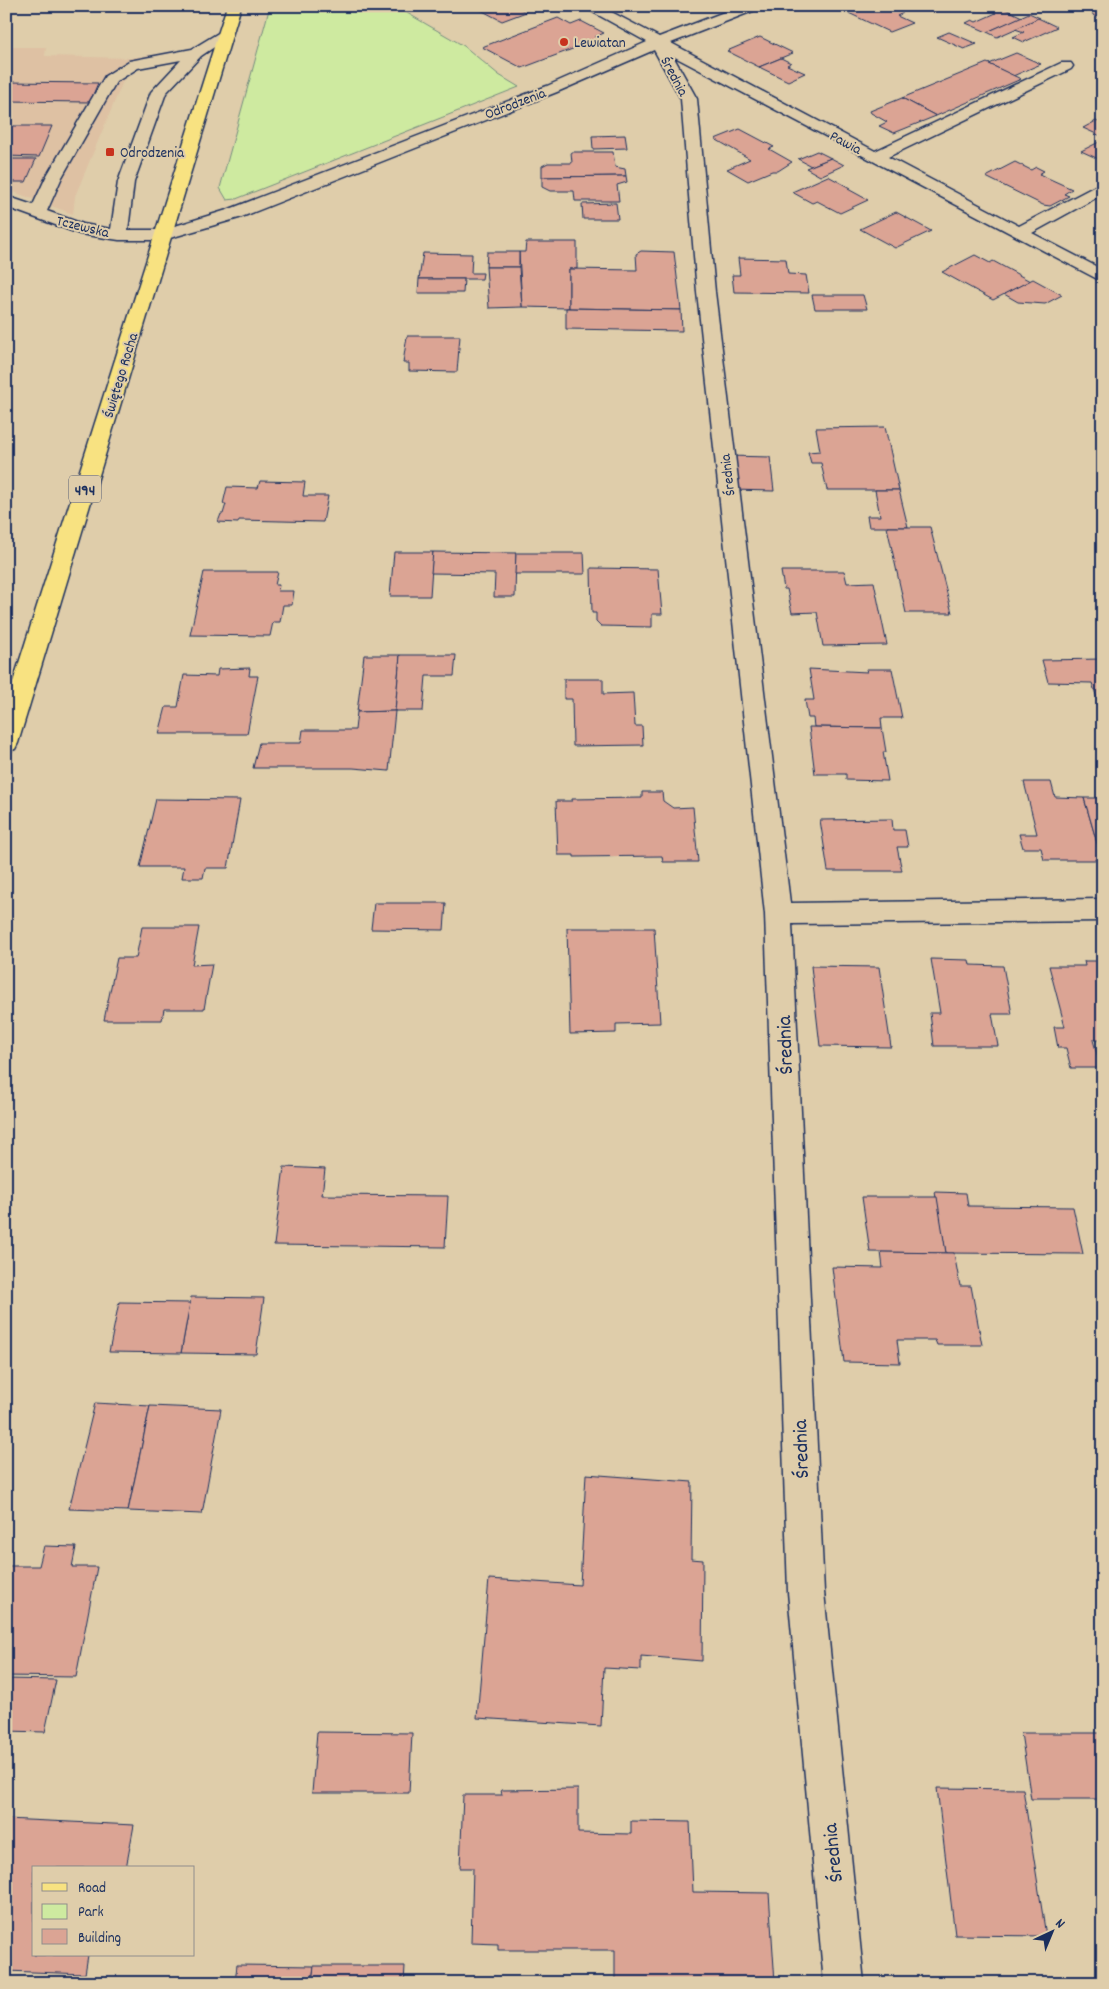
<svg xmlns="http://www.w3.org/2000/svg" width="1109" height="1989" font-family="Dekko,sans-serif">
<style>
.built{fill:#dec1a3}
.green{fill:#ceeaa0;stroke:#748c7f}
.building{fill:#dba494;stroke:#1b2f5e}
.lines{fill:none;stroke-linecap:round;stroke-linejoin:round}
.minor-casing{stroke:#1b2f5e;stroke-width:3}
.major-casing{stroke:#1b2f5e;stroke-width:3}
.minor{fill:#dfcdaa;fill-rule:evenodd}
.major{fill:#f8e281;fill-rule:evenodd}
.poi-dot{fill:#c8321e;stroke:#dfcdaa;stroke-width:2}
.labels{text-anchor:middle;stroke-width:4;stroke-linejoin:round;paint-order:stroke}
.far-poi-label{font-size:15px;fill:#1b2f5e;stroke:#dfcdaa;text-anchor:start}
.far-street-label{font-size:15px;fill:#1b2f5e;stroke:#dfcdaa}
.shield{fill:#dfcdaa;stroke:#565e75;stroke-width:1}
.shield-label{font-size:16px;font-weight:bold;fill:#1b2f5e}
.near-street-label{font-size:21px;fill:#1b2f5e;stroke:#dfcdaa}
</style>
<rect width="100%" height="100%" fill="#dfcdaa"/>
<filter id="ink" filterUnits="userSpaceOnUse"><feTurbulence type="fractalNoise" baseFrequency=".02" numOctaves="2"/><feDisplacementMap in="SourceGraphic" scale="10" xChannelSelector="R" yChannelSelector="G"/><feConvolveMatrix kernelMatrix="1 2 1 2 8 2 1 2 1" color-interpolation-filters="sRGB"/></filter>
<g filter="url(#ink)">
<!-- built -->
<path class="built" d="M11 47H46L45 56 130 58 173 52 167 64 138 69 124 79 75 196 73 214 6 189V56Z"/>
<!-- green -->
<path class="green" d="M270 6H395L464 46 499 75 519 87 236 199 227 200 220 188Z"/>
<!-- building -->
<g class="building">
<path d="M473 6H514L526 12 502 21Z"/>
<path d="M842 6H889L903 13 897 16 912 23 889 32 838 8Z"/>
<path d="M1103 6V19L1094 16 1092 13 1099 9 1093 7Z"/>
<path d="M1001 7 1022 17 987 32 966 23 972 20 976 22 996 13 992 11Z"/>
<path d="M1029 13 1040 18 997 37 987 32Z"/>
<path d="M558 18 571 25 581 21 604 33 595 37 599 39 522 68 482 47Z"/>
<path d="M1038 18 1057 27 1024 42 1013 37 1024 32 1015 29Z"/>
<path d="M949 32 977 44 964 49 937 37Z"/>
<path d="M760 37 793 53 759 67 727 51Z"/>
<path d="M1016 53 1041 64 1013 76 989 64Z"/>
<path d="M781 58 791 63 787 65 805 73 788 81 759 67Z"/>
<path d="M987 63 1021 79 936 116 902 98Z"/>
<path d="M6 82 98 83 90 102 6 101Z"/>
<path d="M902 98 936 116 894 133 879 126 887 122 871 113 870 111Z"/>
<path d="M1096 121 1103 124V137L1083 128Z"/>
<path d="M6 126H52L39 157 6 156Z"/>
<path d="M740 129 774 147 769 149 792 162 778 171H772L748 181 727 169 750 159 715 139Z"/>
<path d="M625 135 627 148 593 149 592 136Z"/>
<path d="M1103 140V161L1081 151Z"/>
<path d="M817 151 831 158 811 166 798 159Z"/>
<path d="M571 152H613L615 167 625 169 626 176 542 177V166L548 163H572Z"/>
<path d="M831 158 844 165 820 176 806 168Z"/>
<path d="M10 159H36L26 182H6V167Z"/>
<path d="M1015 162 1031 170 1036 167 1044 171 1039 174 1072 189 1064 194 1069 196 1050 206 1043 205 986 177Z"/>
<path d="M626 176 627 182 617 185 619 201H575L574 191H550L542 187V177Z"/>
<path d="M828 176 850 188 848 189 868 200 840 213 817 201 812 203 792 192Z"/>
<path d="M616 203 618 219H583L582 204Z"/>
<path d="M896 212 931 231 895 248 860 229Z"/>
<path d="M526 242H577V269H569V308L522 307 519 252H525Z"/>
<path d="M641 251 674 252 681 310 569 308V269L637 270 636 254Z"/>
<path d="M487 252H519V267H486Z"/>
<path d="M423 253 472 254 471 273H483L482 279H419Z"/>
<path d="M975 255 990 263 993 261 1030 281 993 300 942 272Z"/>
<path d="M738 258 786 259 788 274 806 275 809 293 734 292 732 275H740Z"/>
<path d="M486 267H519L522 307 489 308Z"/>
<path d="M419 279H464L463 293H418Z"/>
<path d="M1033 279 1062 295 1045 304 1018 302 1004 294Z"/>
<path d="M812 295H863L867 309H815Z"/>
<path d="M566 308 681 310 682 331 566 329Z"/>
<path d="M407 336H460L457 372 409 371V363H403Z"/>
<path d="M885 427 899 490H827L821 463H811L808 452 820 451 816 428Z"/>
<path d="M728 456 770 457 774 491 732 490Z"/>
<path d="M260 481 305 482 303 496H328L323 522 239 520 238 523 218 522 221 514H223L226 504H223L227 487 258 488Z"/>
<path d="M875 490H899L908 527H869L867 516H880Z"/>
<path d="M887 527H930L952 613H906Z"/>
<path d="M394 552H433L430 596H390Z"/>
<path d="M433 552 516 553 515 597H494L495 574 431 573Z"/>
<path d="M516 553H584L585 574H515Z"/>
<path d="M591 568 658 569 662 614H652V627L601 626 596 621V613H592Z"/>
<path d="M781 571H844L847 583 874 582 887 645 823 646 817 612 792 613 787 589H784Z"/>
<path d="M204 572H278L275 585H279L278 591H294L292 605H283L280 622H273L270 636 190 635Z"/>
<path d="M364 655H400L395 711 357 712Z"/>
<path d="M400 655H456L454 676H426L423 711H395Z"/>
<path d="M1103 659V701H1098L1092 683 1048 682 1042 660Z"/>
<path d="M250 668 249 676H258L247 734H159L166 707H178L184 675 217 676 218 669Z"/>
<path d="M809 669 867 672 866 669H892L902 718H881L882 728 814 727 813 718H808L805 700H814Z"/>
<path d="M564 679H603V694L633 693 635 726H642L643 745 573 746 572 699H564Z"/>
<path d="M395 711 389 771 353 768H253L259 743H301L303 730H355L357 712Z"/>
<path d="M809 727 882 728 886 752H883L888 781 846 780V774H815Z"/>
<path d="M1024 782H1051L1055 797 1084 798 1102 860H1044L1041 848H1023L1019 834H1037Z"/>
<path d="M642 792H662L663 801 673 808 693 807 698 862H663L662 856 574 857V855H558L556 801H572V799L642 798Z"/>
<path d="M1084 798H1103V860H1102Z"/>
<path d="M156 799 240 800 228 868H205L203 878H182L184 867H140Z"/>
<path d="M892 819 893 830H905L908 847H897L902 871H828L820 820Z"/>
<path d="M374 903H446L444 930 371 929Z"/>
<path d="M142 927H199L192 965 212 964 204 1009H164L162 1020H104L117 958H136Z"/>
<path d="M567 928H654L660 1023 616 1024V1033L570 1034Z"/>
<path d="M931 959 969 960 970 965 1003 966 1012 1014H992L998 1046H934L930 1013H940Z"/>
<path d="M1084 961H1103V1040H1093L1101 1068H1071L1066 1048H1058L1054 1027H1065L1049 966H1085Z"/>
<path d="M811 966 879 967 891 1047 820 1046Z"/>
<path d="M284 1167 325 1169 322 1195 448 1196 445 1247 274 1245Z"/>
<path d="M935 1192 966 1193 968 1206 1073 1207 1083 1254 946 1253Z"/>
<path d="M862 1197H937L946 1253 870 1252Z"/>
<path d="M881 1252 954 1253 960 1286H971L982 1345H937L935 1340H897L900 1363 844 1362 832 1267 883 1268Z"/>
<path d="M191 1297 264 1298 256 1354 181 1353Z"/>
<path d="M119 1302 190 1303 181 1353 109 1352Z"/>
<path d="M95 1403 150 1406 128 1511 69 1509Z"/>
<path d="M150 1406 221 1409 202 1514 128 1511Z"/>
<path d="M586 1474 692 1482 691 1559 703 1560 702 1661 641 1656V1670L604 1668 601 1726 477 1718 489 1579 580 1585Z"/>
<path d="M44 1546 76 1547 72 1567H97L76 1677 6 1676V1566H39Z"/>
<path d="M6 1679 56 1680 45 1732 6 1731Z"/>
<path d="M317 1732 412 1733 409 1793H312Z"/>
<path d="M1021 1733H1103V1799H1031Z"/>
<path d="M937 1788 1023 1789 1046 1936 955 1935Z"/>
<path d="M578 1789V1833L631 1834V1821L690 1822 693 1892 769 1893 775 1983H615V1950H498V1944L471 1943 473 1868H460L463 1795H502L501 1790Z"/>
<path d="M6 1819 134 1825 126 1868H34V1955H88L85 1974 6 1971Z"/>
<path d="M237 1965 314 1966 312 1983H235Z"/>
<path d="M314 1966H405L404 1983H312Z"/>
</g>
<g class="lines">
<!-- minor casing -->
<g class="minor-casing">
<path id="minor" d="M582 6H600L659 37 740 6H760L758 9 671 43 875 151 1061 63H1071L1073 66 1071 69 888 157 1019 226 1103 182V194L1032 233 1103 270V282L673 56 697 99 715 292 790 903 1103 899V921L792 924 824 1592 864 1983H824L788 1592 765 914 697 292 681 99 654 50 557 92 239 218 163 240H119L80 234 6 207V196L33 205 46 177 105 76 129 61 192 49 220 32H230L232 35 201 56 166 93 134 182 128 230H162L227 210 547 86 647 42ZM181 60 151 92 118 182 111 229 83 224 47 211 62 177 116 82 138 68Z"/>
</g>
<!-- major casing -->
<g class="major-casing">
<path id="major" d="M227 6H241L18 743 15 749 6 752V704Z"/>
</g>
<!-- minor -->
<use href="#minor" class="minor"/>
<!-- major -->
<use href="#major" class="major"/>
</g>
</g>
<!-- markers -->
<g class="poi-dot">
<circle cx="564" cy="42" r="5"/>
<rect x="105" y="147" width="10" height="10" rx="2.5"/>
</g>
<g class="labels">
<!-- far-poi labels -->
<g class="far-poi-label">
<text x="574" y="47">Lewiatan</text>
<text x="120" y="157">Odrodzenia</text>
</g>
<!-- far-street labels -->
<g class="far-street-label">
<text transform="translate(675 76) rotate(62)" y="5">Średnia</text>
<text transform="translate(515 103) rotate(-21)" y="5">Odrodzenia</text>
<text transform="translate(846 142) rotate(28)" y="5">Pawia</text>
<text transform="translate(83 226) rotate(14)" y="5">Tczewska</text>
<text transform="translate(120 375) rotate(-73)" y="5">Świętego Rocha</text>
<text transform="translate(727 475) rotate(-97)" y="5">Średnia</text>
</g>
<!-- shield labels -->
<rect class="shield" x="69" y="475.5" width="32" height="27" rx="4"/>
<g class="shield-label">
<text x="85" y="495">494</text>
</g>
<!-- near-street labels -->
<g class="near-street-label">
<text transform="translate(784 1045) rotate(-92)" y="7">Średnia</text>
<text transform="translate(800 1449) rotate(-92)" y="7">Średnia</text>
<text transform="translate(832 1853) rotate(-96)" y="7">Średnia</text>
</g>
</g>
<!-- margin -->
<rect width="1109" height="1989" fill="none" stroke="#dfcdaa" stroke-width="25"/>
<rect x="12" y="12" width="1084" height="1964" fill="none" stroke="#1b2f5e" stroke-width="2" filter="url(#ink)"/>
<!-- legend -->
<rect x="32" y="1866" width="162" height="90" fill="#dfcdaa" stroke="#918e8c"/>
<rect x="42" y="1883" width="25" height="8" fill="#f8e281" stroke="#918e8c"/>
<text x="78" y="1892" font-size="15" fill="#1b2f5e">Road</text>
<rect x="42" y="1904" width="25" height="15" fill="#ceeaa0" stroke="#918e8c"/>
<text x="78" y="1916" font-size="15" fill="#1b2f5e">Park</text>
<rect x="42" y="1929" width="25" height="15" fill="#dba494" stroke="#918e8c"/>
<text x="78" y="1942" font-size="15" fill="#1b2f5e">Building</text>
<!-- north arrow -->
<g transform="translate(1052 1932) rotate(44)" stroke="#dfcdaa" stroke-width="4" paint-order="stroke">
<path d="M0-4L9 19L0 12L-9 19Z" fill="#1b2f5e"/>
<text y="-8" font-size="14" font-weight="bold" text-anchor="middle" fill="#1b2f5e">N</text>
</g>
</svg>
